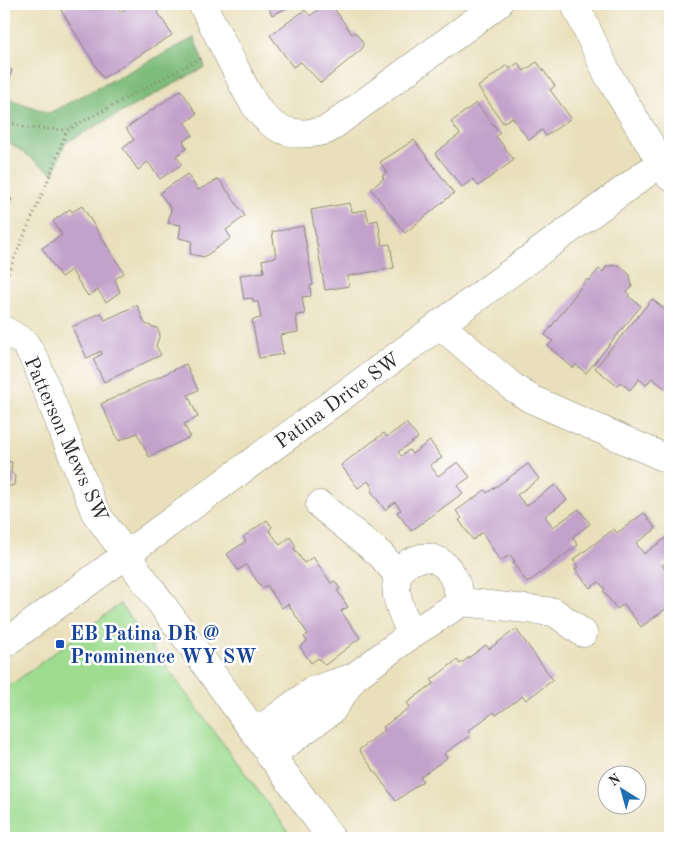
<svg xmlns="http://www.w3.org/2000/svg" width="674" height="842" font-family="'Old Standard TT',serif">
<style>
.green{fill:#9edc90;stroke:#64845e}
.forest{fill:#7ebc7a;stroke:#547452}
.building{fill:#c2a1cb}
.lines{fill:none;stroke-linecap:round;stroke-linejoin:round}
.minor-casing{stroke:#8a8673;stroke-width:29}
.path{stroke:#8a8673;stroke-width:3;stroke-dasharray:1 4;stroke-linecap:butt}
.minor{stroke:#fff;stroke-width:28}
.transit-dot{fill:#1a4fb4;stroke:#fff;stroke-width:2}
.labels{text-anchor:middle;stroke-width:5;stroke-linejoin:round;paint-order:stroke}
.street-label{font-size:20px;fill:#2b2b2b;stroke:#fff}
.transit-label{font-size:20px;font-weight:bold;fill:#164399;stroke:#fff;text-anchor:start}
</style>
<rect width="100%" height="100%" fill="#fff"/>
<filter id="ink" filterUnits="userSpaceOnUse"><feTurbulence type="fractalNoise" baseFrequency=".02" numOctaves="2"/><feDisplacementMap in="SourceGraphic" scale="10" xChannelSelector="R" yChannelSelector="G"/><feConvolveMatrix kernelMatrix="1 2 1 2 8 2 1 2 1" color-interpolation-filters="sRGB"/></filter>
<filter id="wash" filterUnits="userSpaceOnUse"><feTurbulence type="fractalNoise" baseFrequency=".0096" numOctaves="4" result="noise"/><feDisplacementMap in="SourceGraphic" scale="20" xChannelSelector="R" yChannelSelector="G"/><feGaussianBlur stdDeviation="1.12" result="paint"/><feColorMatrix in="noise" values="0 0 0 0 0 0 0 0 0 0 0 0 0 0 0 0 0 1.4 0 .05"/><feComposite in="paint" operator="in"/></filter>
<g filter="url(#wash)">
<rect width="100%" height="100%" fill="#e9e0bb"/>
<!-- green -->
<path class="green" d="M120 604 293 838H4V690Z"/>
<!-- forest -->
<path class="forest" d="M194 38 205 67 65 143 54 174 4 139V97L49 113Z"/>
<g id="blocks">
<!-- building -->
<g class="building">
<path d="M72 4H115L120 12 134 4H153L172 35 103 78 61 10Z"/>
<path d="M267 4H296L272 15Z"/>
<path d="M326 4H331L352 34 355 32 363 43 362 49 321 83 301 62 293 67 270 35 305 10 310 16Z"/>
<path d="M537 62 555 86 550 90 571 118 546 136 542 130 529 140 512 117 503 123 478 87 507 65 510 69 518 63 524 71Z"/>
<path d="M4 67 12 70 4 93Z"/>
<path d="M181 90 197 114 185 123 193 135 183 141 187 148 176 156 182 164 160 179 148 162 138 170 123 148 134 140 126 128Z"/>
<path d="M476 103 500 133 496 136 514 160 478 186 473 179 462 187 435 153 460 134 451 122Z"/>
<path d="M414 140 454 193 405 233 371 189 384 178 382 176 387 172 380 162Z"/>
<path d="M187 174 198 190 219 179 245 216 226 230 231 238 204 257 190 254 192 241 179 238 181 225 168 223 171 209 160 193Z"/>
<path d="M4 195 12 199 4 214Z"/>
<path d="M350 203 352 212 366 210 369 222 378 220 382 245 390 244 394 268 348 276 349 286 325 290 311 210Z"/>
<path d="M82 206 124 273 115 279 120 292 106 302 98 290 88 296 71 270 61 277 42 248 62 235 53 221 70 209 72 212Z"/>
<path d="M303 226 313 285 310 286 311 296 302 297 305 314 296 315 298 332 280 335 283 354 259 358 252 320 261 318 258 302H253V298L244 299 240 275 264 272 262 260 276 257 272 232Z"/>
<path d="M619 265 630 275 632 287 627 292 629 294 628 296 641 306 586 373 576 365 573 368 548 346 553 341 545 335 587 279 589 281 599 269 603 272 607 266Z"/>
<path d="M652 299 669 313 670 312V384L666 389 652 378 646 385 639 379 630 390 620 382 617 386 595 368Z"/>
<path d="M137 305 145 324 157 328 160 334 156 346 161 355 104 382 93 359 102 354 101 351 87 358 72 327 101 313 105 320Z"/>
<path d="M186 364 198 390 188 395 198 417 184 424 190 437 149 457 137 433 119 441 101 404Z"/>
<path d="M406 423 418 438 398 452 401 456 409 450 412 454 430 441 442 458 430 465 438 476 458 462 470 477 457 486 463 493 411 531 397 512 401 510 395 502 385 510 371 491 373 489 368 481 358 488 341 465 384 433 387 437Z"/>
<path d="M4 461 12 462 11 472 15 476 14 485 6 487 5 493Z"/>
<path d="M528 464 539 479 517 495 526 506 555 485 567 500 545 516 553 527 579 509 590 524 572 537 578 545 527 583 513 563 515 561 510 555 500 561 482 532 473 540 459 520 462 518 456 511 485 490 487 493Z"/>
<path d="M644 513 656 529 636 543 644 554 670 535V559L662 565 670 576V606L641 627 624 604 617 609 603 591 605 589 599 582 590 588 575 569 578 567 573 560 614 529 617 533Z"/>
<path d="M267 520 272 527 269 530 280 545 290 537 296 546 294 548 304 563 313 557 331 583 335 581 340 589 337 590 348 607 341 611 360 638 325 665 318 658 311 663 300 647 307 641 304 637 308 634 288 604 282 608 267 585 262 588 246 565 238 570 227 554 246 541 243 537Z"/>
<path d="M516 629 553 680 526 700 523 696 496 715 494 712 468 731 471 735 444 754 447 758 420 777 423 781 396 801 359 750 385 730 383 727 410 707 407 703 434 683 431 680 457 660 460 664 486 645 489 649Z"/>
</g>
</g>
</g>
<g filter="url(#ink)">
<use href="#blocks" fill-opacity="0" stroke="#8a8673" stroke-width="1"/>
<g class="lines">
<!-- minor casing -->
<g class="minor-casing">
<g id="minor">
<path d="M202 4C213 24 223 45 234 66 255 109 270 145 327 130L498 4"/>
<path d="M575 4 608 75 670 177"/>
<path d="M439 324 514 388 531 399 670 460"/>
<path d="M4 330 25 343 35 360 95 512 331 838"/>
<path d="M320 505 381 555 398 575"/>
<path d="M412 634C401 613 380 569 418 559 426 556 436 558 443 564 454 572 458 590 462 602"/>
<path d="M4 644 670 156"/>
<path d="M255 733 314 690 354 677 412 634 462 602 554 612 583 633"/>
<path d="M270 756 332 710 354 677"/>
</g>
</g>
<!-- path -->
<g class="path">
<path d="M4 120 26 128 67 130 201 58"/>
<path d="M4 282 46 185 67 130"/>
</g>
<!-- minor -->
<use href="#minor" class="minor"/>
</g>
</g>
<!-- markers -->
<rect class="transit-dot" x="55" y="639" width="10" height="10" rx="2.5"/>
<g class="labels">
<!-- street labels -->
<g class="street-label">
<text transform="translate(337 400) rotate(-36)" y="7">Patina Drive SW</text>
<text transform="translate(67 439) rotate(66)" y="7">Patterson Mews SW</text>
</g>
<!-- transit labels -->
<g class="transit-label">
<text x="70" y="640">EB Patina DR @<tspan x="70" dy="23">Prominence WY SW</tspan></text>
</g>
</g>
<!-- margin -->
<rect width="674" height="842" fill="none" stroke="#fff" stroke-width="20"/>
<!-- north arrow -->
<g transform="translate(622 790) rotate(323)"><circle r="24" fill="#ffffff" stroke="#aaaaaa"/>
<path d="M0-4L9 19L0 12L-9 19Z" fill="#1f6fb2"/>
<text y="-8" font-size="14" font-weight="bold" text-anchor="middle" fill="#2b2b2b">N</text>
</g>
</svg>
